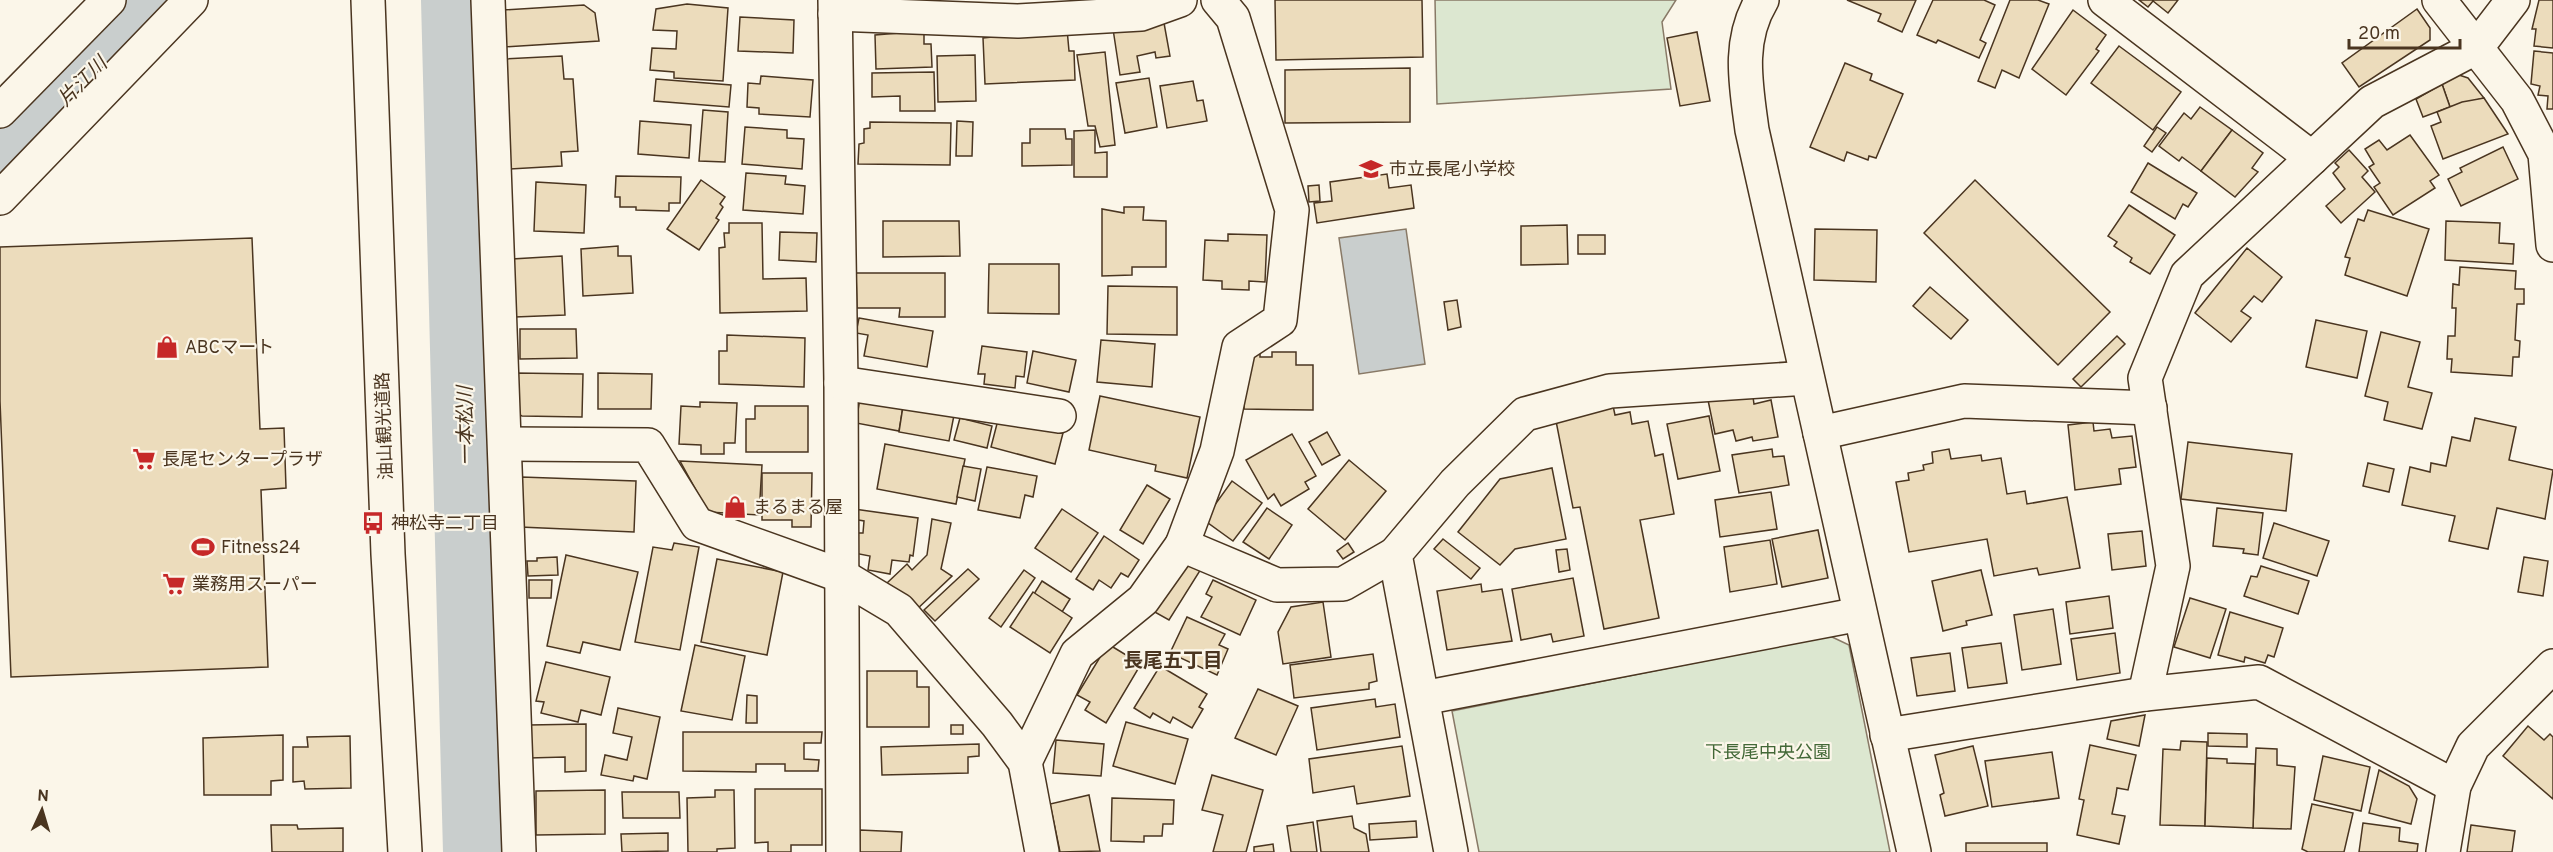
<svg xmlns="http://www.w3.org/2000/svg" width="2553" height="852" font-family="Overpass,'Noto Sans JP',sans-serif">
<style>
.green{fill:#dce7d0;stroke:#887966;stroke-width:1.5}
.water{fill:#c9cecd;stroke:#887966;stroke-width:1.5}
.lines{fill:none;stroke-linecap:round;stroke-linejoin:round}
.river{stroke:#c9cecd;stroke-width:66}
.building{fill:#ecdcbc;stroke:#4a3520;stroke-width:1.5}
.minor-casing{stroke:#4a3520;stroke-width:36}
.tertiary-casing{stroke:#4a3520;stroke-width:36}
.minor{stroke:#fbf6e9;stroke-width:33}
.tertiary{stroke:#fbf6e9;stroke-width:33}
.labels{text-anchor:middle;stroke-width:4.5;stroke-linejoin:round;paint-order:stroke}
.poi-label{font-size:18px;fill:#4a3520;stroke:#fbf6e9;text-anchor:start}
.street-label{font-size:18px;fill:#4a3520;stroke:#fbf6e9}
.park-label{font-size:18px;fill:#436837;stroke:#fbf6e9}
.water-label{font-size:20px;font-style:italic;fill:#4a3520;stroke:#fbf6e9}
.neighbourhood-label{font-size:20px;font-weight:bold;fill:#4a3520;stroke:#fbf6e9}
</style>
<rect width="100%" height="100%" fill="#fbf6e9"/>
<!-- green -->
<g class="green">
<path d="M1435 0H1676L1662 22 1671 89 1437 104Z"/>
<path d="M1830 636 1849 645 1890 852H1479L1452 711Z"/>
</g>
<!-- water -->
<path class="water" d="M1406 229 1425 364 1359 374 1339 238Z"/>
<g class="lines">
<!-- river -->
<g class="river">
<path d="M454 0 476 852"/>
<path d="M0 162 164 0"/>
</g>
</g>
<!-- building -->
<g class="building">
<path d="M1275 0H1422L1423 57 1276 60Z"/>
<path d="M1847 0H1916L1902 32 1878 21 1881 14Z"/>
<path d="M1933 0H1984L1995 5 1980 40 1986 43 1979 58 1938 40 1936 43 1917 35Z"/>
<path d="M2010 0H2038L2049 4 2019 78 2002 70 1995 88 1978 81Z"/>
<path d="M2139 0H2178L2168 13 2153 1 2148 7Z"/>
<path d="M2539 0H2553V48L2534 46 2536 29H2532Z"/>
<path d="M687 4 728 8 723 81 674 78V72L650 70 652 48 676 49 677 31 653 30 656 9Z"/>
<path d="M584 5 595 13 599 41 504 47 502 10Z"/>
<path d="M2417 9 2430 28V40L2359 87 2342 63Z"/>
<path d="M2073 10 2106 35 2096 49 2099 51 2066 95 2032 69Z"/>
<path d="M740 17 794 20 793 53 738 51Z"/>
<path d="M1164 23 1170 56 1156 58 1155 52 1137 56 1140 72 1120 75 1113 29Z"/>
<path d="M1067 29 1069 51H1074L1075 80 985 84 983 38Z"/>
<path d="M924 31V44H931L932 67 876 69 875 35Z"/>
<path d="M1697 32 1710 101 1680 106 1667 38Z"/>
<path d="M2119 46 2181 92 2153 130 2091 83Z"/>
<path d="M2534 51 2553 53V109H2547L2548 96 2538 95 2540 86 2531 84Z"/>
<path d="M1105 52 1115 145 1100 147 1095 126H1088L1077 55Z"/>
<path d="M975 55 976 101 938 102 937 56Z"/>
<path d="M562 56 564 79H573L578 151 561 152 562 166 510 169 503 59Z"/>
<path d="M1845 63 1872 74 1870 80 1903 94 1876 158 1869 156 1868 160 1847 152 1844 161 1810 147Z"/>
<path d="M1410 68V122L1285 123V70Z"/>
<path d="M934 72 935 111H900V96L872 97V73Z"/>
<path d="M2459 75 2468 78 2484 98 2450 107 2442 84Z"/>
<path d="M761 76 813 80 810 117 759 114V108L747 107 748 83 760 84Z"/>
<path d="M1149 78 1157 127 1125 133 1116 83Z"/>
<path d="M656 79 731 85 729 107 654 101Z"/>
<path d="M1193 81 1197 101 1203 100 1207 121 1167 128 1160 86Z"/>
<path d="M2442 84 2450 107 2423 117 2416 99Z"/>
<path d="M2484 98 2508 134 2443 159 2431 126 2441 122 2437 112 2462 102Z"/>
<path d="M2200 107 2232 130 2201 171 2182 157 2179 161 2159 146 2184 113 2191 119Z"/>
<path d="M703 110 728 112 725 162 699 161Z"/>
<path d="M640 121 691 125 689 158 638 154Z"/>
<path d="M957 121 973 122 972 156H956Z"/>
<path d="M870 122 951 123 950 165 858 164 859 144 864 143V129L870 128Z"/>
<path d="M745 127 787 130V138L804 139 802 169 742 164Z"/>
<path d="M2157 127 2166 133 2152 152 2144 146Z"/>
<path d="M1030 129H1065L1066 139H1072V165L1022 166V143H1030Z"/>
<path d="M1095 130V153L1107 152V177H1074V131Z"/>
<path d="M2232 130 2263 153 2252 168 2258 172 2235 197 2201 171Z"/>
<path d="M2410 135 2439 175 2430 181 2435 188 2393 215 2374 187 2380 183 2369 167 2374 164 2365 149 2379 140 2387 150Z"/>
<path d="M2503 147 2518 179 2461 206 2448 179 2462 172 2460 168Z"/>
<path d="M2349 150 2368 171 2362 177 2375 192 2341 223 2326 206 2345 189 2333 173 2339 167 2335 163Z"/>
<path d="M2148 163 2197 193 2188 207 2183 204 2175 219 2131 192Z"/>
<path d="M746 173 786 176 785 184 805 186 803 214 743 210Z"/>
<path d="M1387 174 1389 188 1411 185 1414 208 1317 223 1314 203 1332 201 1330 182Z"/>
<path d="M616 176 681 177 680 203H669V211L636 210V207H620V197H615Z"/>
<path d="M701 180 725 197 720 204 723 207 716 218 719 220 699 250 667 229Z"/>
<path d="M1975 180 2110 312 2058 365 1924 233Z"/>
<path d="M536 182 586 185 584 233 534 231Z"/>
<path d="M1319 185 1320 201 1309 202 1308 186Z"/>
<path d="M2129 205 2175 235 2150 274 2130 262 2132 258 2114 246 2117 242 2108 236Z"/>
<path d="M1124 207H1144L1143 220 1166 221V267H1132V275L1102 276V209L1124 213Z"/>
<path d="M2368 210 2429 229 2407 296 2345 275 2350 258 2345 257 2358 219 2364 221Z"/>
<path d="M883 221H959L960 256 883 257Z"/>
<path d="M2446 221 2500 223 2499 243 2514 244 2513 264 2445 260Z"/>
<path d="M729 223H762L763 279 806 278 807 311 720 313 719 248 725 247 724 233H729Z"/>
<path d="M1567 225 1568 264 1521 265V226Z"/>
<path d="M1815 229 1877 230 1876 282 1814 280Z"/>
<path d="M780 232 817 233 816 262 779 260Z"/>
<path d="M1228 234 1267 235 1265 282 1249 281V290L1222 289V281L1203 280 1205 240 1228 241Z"/>
<rect x="1578" y="235" width="27" height="19"/>
<path d="M252 238 260 429 284 428 286 488 261 490 268 667 11 677 0 401V247Z"/>
<path d="M618 246V256H631L633 293 583 296 581 249Z"/>
<path d="M2247 248 2282 277 2262 302 2254 296 2241 311 2251 318 2231 342 2195 313Z"/>
<path d="M562 256 565 315 515 317 512 259Z"/>
<path d="M989 264H1059V314L988 313Z"/>
<path d="M2460 267 2516 271 2515 289H2524V304H2517L2515 340 2520 341 2519 357H2513L2512 376 2451 372 2452 359H2447L2448 336H2455L2456 308H2452L2453 284 2459 285Z"/>
<path d="M856 273H945V317H899L900 308H857Z"/>
<path d="M1108 286 1177 287V335L1107 334Z"/>
<path d="M1930 287 1968 320 1951 339 1913 306Z"/>
<path d="M1457 300 1461 327 1448 330 1444 302Z"/>
<path d="M859 318 933 331 927 367 864 356 868 335 856 333Z"/>
<path d="M2316 320 2367 331 2357 378 2306 367Z"/>
<path d="M520 329H576L577 358 520 359Z"/>
<path d="M2381 332 2420 342 2408 387 2432 393 2422 429 2384 420 2388 402 2365 396Z"/>
<path d="M727 335 805 338 804 387 719 384V351H727Z"/>
<path d="M2117 336 2125 344 2081 387 2073 379Z"/>
<path d="M1101 340 1155 344 1152 387 1097 382Z"/>
<path d="M982 346 1027 352 1024 377 1016 376 1015 388 984 384 985 374H978Z"/>
<path d="M1245 347H1260V357H1272V352H1296V365H1313V410L1244 409Z"/>
<path d="M1033 351 1076 360 1069 392 1027 383Z"/>
<path d="M515 373 583 374 582 417 522 416 516 412Z"/>
<path d="M598 373 652 374 651 409H598Z"/>
<path d="M861 392 904 400 899 431 856 423Z"/>
<path d="M1738 394 1740 399 1753 397 1754 404 1771 400 1778 437 1753 441 1752 437 1736 441 1733 430 1715 434 1708 400Z"/>
<path d="M1100 396 1200 417 1187 478 1155 471 1156 465 1089 450Z"/>
<path d="M904 400 955 410 949 441 899 432Z"/>
<path d="M1612 401 1615 415 1630 412 1632 424 1648 421 1655 456 1663 454 1674 514 1640 520 1659 618 1604 629 1580 507 1573 508 1556 421Z"/>
<path d="M700 402 737 403 735 443H724V454H701V445L679 444 681 406 700 407Z"/>
<path d="M755 406H808V452H746V419H755Z"/>
<path d="M999 416 1063 433 1055 464 991 447Z"/>
<path d="M1709 416 1720 471 1678 479 1667 424Z"/>
<path d="M960 418 992 426 987 448 954 440Z"/>
<path d="M2475 418 2516 427 2509 460 2553 470 2545 519 2497 508 2488 549 2449 541 2455 516 2402 505 2410 467 2430 472 2431 463 2446 466 2452 437 2470 441Z"/>
<path d="M2093 422 2094 431 2110 429 2112 438 2132 436 2136 467 2119 469 2121 484 2075 490 2068 425Z"/>
<path d="M1327 432 1340 455 1322 465 1309 442Z"/>
<path d="M1292 434 1316 476 1305 482 1309 489 1281 506 1274 494 1268 499 1246 460Z"/>
<path d="M2188 442 2292 454 2286 511 2181 499Z"/>
<path d="M885 444 965 459 956 504 877 489Z"/>
<path d="M1772 449 1773 457 1784 456 1789 485 1739 493 1732 455Z"/>
<path d="M1949 449 1951 459 1981 455 1982 461 2001 458 2007 494 2025 491 2027 504 2067 497 2080 568 2039 575 2037 568 1994 576 1987 539 1909 552 1896 482 1909 480 1908 473 1924 470 1923 465 1933 463 1932 452Z"/>
<path d="M1349 460 1386 491 1345 540 1308 509Z"/>
<path d="M680 461 762 465 759 515 708 512Z"/>
<path d="M2368 463 2394 469 2389 492 2363 486Z"/>
<path d="M963 466 981 469 975 501 957 497Z"/>
<path d="M987 467 1037 476 1033 497 1025 495 1020 518 978 510Z"/>
<path d="M1552 468 1566 539 1515 549 1500 565 1458 532 1500 479Z"/>
<path d="M762 473H812L811 527H792V520H762Z"/>
<path d="M521 477 636 481 634 532 520 527Z"/>
<path d="M1232 481 1262 503 1233 541 1204 520Z"/>
<path d="M1147 485 1170 499 1143 544 1120 530Z"/>
<path d="M1771 492 1777 529 1720 537 1715 500Z"/>
<path d="M1267 508 1292 525 1269 559 1243 542Z"/>
<path d="M2217 508 2263 513 2258 555 2243 553 2244 549 2213 546Z"/>
<path d="M854 509 918 518 913 556 910 555 909 562 892 560 890 574 868 570 870 556 854 553 857 533H863L864 521 852 519Z"/>
<path d="M1062 509 1098 533 1071 572 1035 548Z"/>
<path d="M932 519 951 523 941 569 952 576 914 612 887 583 907 564 912 570 927 555Z"/>
<path d="M2274 523 2329 541 2317 576 2263 558Z"/>
<path d="M1818 530 1828 578 1782 587 1772 539Z"/>
<path d="M2142 531 2146 566 2112 570 2108 534Z"/>
<path d="M1104 536 1139 560 1128 577 1121 573 1111 588 1099 580 1093 590 1076 579Z"/>
<path d="M1443 539 1480 568 1471 579 1434 549Z"/>
<path d="M1770 540 1777 584 1730 592 1724 547Z"/>
<path d="M674 543 699 547 680 650 635 642 653 547 672 550Z"/>
<path d="M1348 543 1354 552 1343 559 1337 551Z"/>
<path d="M1567 549 1570 570 1559 572 1556 550Z"/>
<path d="M566 555 638 572 620 650 583 642 580 653 547 646Z"/>
<path d="M557 557 558 575 528 576 527 561H537V558Z"/>
<path d="M2524 557 2548 561 2543 596 2518 592Z"/>
<path d="M717 559 783 572 767 655 701 642Z"/>
<path d="M1180 563 1201 569 1169 620 1144 606Z"/>
<path d="M2261 566 2309 581 2298 614 2244 596 2251 576 2257 577Z"/>
<path d="M968 569 979 579 935 621 924 610Z"/>
<path d="M1024 570 1035 578 1001 627 989 618Z"/>
<path d="M1981 570 1992 615 1966 621 1967 625 1943 631 1932 581Z"/>
<path d="M1573 578 1584 636 1553 642 1551 634 1521 640 1512 589Z"/>
<path d="M529 580H552L551 598H529Z"/>
<path d="M1213 580 1256 600 1240 635 1201 617 1212 597 1206 594Z"/>
<path d="M1042 581 1070 599 1062 612 1034 594Z"/>
<path d="M1481 584 1482 592 1502 589 1512 641 1447 650 1437 591Z"/>
<path d="M1033 592 1072 618 1050 653 1010 627Z"/>
<path d="M2109 596 2113 628 2070 634 2066 602Z"/>
<path d="M2190 598 2226 609 2210 658 2174 647Z"/>
<path d="M1323 602 1331 657 1283 664 1278 632 1291 607Z"/>
<path d="M2053 609 2061 664 2022 670 2014 615Z"/>
<path d="M2230 612 2283 628 2274 657 2268 655 2265 663 2245 657 2244 662 2218 655Z"/>
<path d="M1187 617 1225 634 1219 645 1228 649 1217 675 1170 653Z"/>
<path d="M2115 633 2120 673 2077 680 2071 639Z"/>
<path d="M2001 643 2007 683 1968 688 1962 648Z"/>
<path d="M1108 644 1141 664 1106 723 1085 710 1090 702 1077 695Z"/>
<path d="M695 645 745 656 732 720 681 711Z"/>
<path d="M1950 653 1955 691 1917 696 1911 658Z"/>
<path d="M1373 654 1377 681 1369 683V689L1294 698 1290 665Z"/>
<path d="M546 662 610 677 601 715 581 710 578 722 541 713 544 702 536 701Z"/>
<path d="M1160 666 1207 694 1199 707 1203 709 1192 728 1173 717 1170 723 1153 713 1150 718 1134 708Z"/>
<path d="M867 671H917V687H929V727H867Z"/>
<path d="M1258 689 1298 706 1276 755 1235 738Z"/>
<path d="M747 695 757 696V723H746Z"/>
<path d="M1375 699 1376 707 1395 704 1400 737 1317 750 1311 708Z"/>
<path d="M618 708 660 717 647 779 634 776 633 781 601 775 605 755 627 760 632 737 613 733Z"/>
<path d="M2145 715 2139 746 2107 739 2111 721Z"/>
<path d="M1126 722 1188 739 1175 784 1113 766Z"/>
<path d="M586 724V771L565 772V757L529 758V725Z"/>
<rect x="951" y="725" width="12" height="9"/>
<path d="M2528 726 2544 740 2550 734 2553 737V799L2503 756Z"/>
<path d="M683 732H822L821 743H804V759L819 760 818 771H785V764H756V772L683 771Z"/>
<path d="M2208 733 2247 734V747L2208 746Z"/>
<path d="M283 735V780L271 781V795H204L203 738Z"/>
<path d="M350 736 351 788 305 789 304 781 293 782V747H308L307 737Z"/>
<path d="M1056 740 1104 744 1101 776 1053 773Z"/>
<path d="M2181 741 2207 742 2205 826 2160 825 2163 749 2180 750Z"/>
<path d="M979 744V756L968 757V773L882 775 881 747Z"/>
<path d="M2090 745 2136 755 2128 790 2117 788 2116 795 2112 814 2125 816 2119 844 2077 835 2084 800 2079 799Z"/>
<path d="M1402 746 1410 796 1357 804 1354 786 1313 793 1309 759Z"/>
<path d="M1973 746 1988 806 1945 816 1940 795 1944 793 1935 755Z"/>
<path d="M2256 748 2277 749V765L2295 767 2291 829 2253 828Z"/>
<path d="M2052 752 2059 798 1992 807 1985 761Z"/>
<path d="M2323 756 2370 767 2361 811 2314 800Z"/>
<path d="M2207 758 2227 759V763L2255 764 2253 828 2205 826Z"/>
<path d="M2379 770 2409 786 2417 799 2411 824 2369 813Z"/>
<path d="M1212 775 1263 790 1246 852H1213L1223 815 1202 810Z"/>
<path d="M755 789H822V845H791V852H768V842L755 843Z"/>
<path d="M605 790V834L536 835V791Z"/>
<path d="M715 790H734L735 848 717 849V852H688L687 798 715 797Z"/>
<path d="M622 792H679L680 818H623Z"/>
<path d="M1089 795 1100 851 1060 852 1050 804Z"/>
<path d="M1112 798 1174 800 1173 824H1163L1162 836H1144V842L1111 841Z"/>
<path d="M2312 804 2353 813 2344 852H2308L2302 849Z"/>
<path d="M1352 816 1354 828 1366 834 1369 852H1321L1317 821Z"/>
<path d="M1416 821 1417 837 1370 840 1369 824Z"/>
<path d="M1313 822 1317 852H1291L1287 826Z"/>
<path d="M2363 823 2400 828 2399 841 2418 844 2417 852H2359Z"/>
<path d="M271 825H297L298 829 343 828V852H272Z"/>
<path d="M2471 825 2515 831 2512 852H2467Z"/>
<path d="M860 830 902 832 901 852H859Z"/>
<path d="M668 833V851L622 852 621 834Z"/>
<rect x="1966" y="843" width="81" height="9"/>
<path d="M1273 844 1274 852H1254V847Z"/>
</g>
<g class="lines">
<!-- minor casing -->
<g class="minor-casing">
<g id="minor">
<path d="M488 0 519 852"/>
<path d="M835 0 841 383 843 852"/>
<path d="M2105 0 2312 158"/>
<path d="M835 14 1018 21 1141 14 1180 0"/>
<path d="M0 111 109 0"/>
<path d="M0 198 191 0"/>
<path d="M841 383 1059 416"/>
<path d="M1820 433 1964 401 2150 408"/>
<path d="M505 444 648 445 697 524 842 576 899 610 997 724 1025 762 1042 852"/>
<path d="M1182 545 1217 451 1239 347 1280 320 1292 210 1233 18 1218 0"/>
<path d="M2145 694 2173 566 2145 378 2187 275 2372 102 2477 47 2513 0"/>
<path d="M1423 698 1860 614"/>
<path d="M1887 735 2145 694 2259 682 2454 786"/>
<path d="M1025 762 1077 654 1143 600 1182 545 1277 585 1343 584 1395 554"/>
<path d="M1451 852 1395 554 1455 483 1525 414 1610 391 1807 378"/>
<path d="M2443 852 2454 786 2473 746 2553 666"/>
</g>
</g>
<!-- tertiary casing -->
<g class="tertiary-casing">
<g id="tertiary">
<path d="M368 0 388 554 405 852"/>
<path d="M1762 0C1737 41 1746 85 1752 130L1914 852"/>
<path d="M2439 0 2517 100 2545 154 2553 245"/>
</g>
</g>
<!-- minor -->
<use href="#minor" class="minor"/>
<!-- tertiary -->
<use href="#tertiary" class="tertiary"/>
</g>
<!-- icons -->
<defs>
<g id="school-bare" transform="scale(1.8)"><path d="M0-5L7-2L0 1L-7-2ZM-4 1L0 2.5L4 1V4Q0 6-4 4Z" fill="#c62828" stroke="#fbf6e9" stroke-width="2.5" paint-order="stroke"/></g>
<g id="shop-bare" transform="scale(1.8)"><path d="M-5-2.5h2.3a2.7 3.5 0 0 1 5.4 0H5L5.5 6h-11ZM-1.5-2.5h3a1.5 2.3 0 0 0-3 0Z" fill="#c62828" stroke="#fbf6e9" stroke-width="2.5" paint-order="stroke"/></g>
<g id="supermarket-bare" transform="scale(1.8)"><path d="M-6-5.5h2.5l.6 2H6L4.5 2H-2.5L-4.4-4H-6ZM-1.5 3.2a1.3 1.3 0 1 0 .1 0ZM3 3.2a1.3 1.3 0 1 0 .1 0Z" fill="#c62828" stroke="#fbf6e9" stroke-width="2.5" paint-order="stroke"/></g>
<g id="bus-bare" transform="scale(1.8)"><path d="M-5-6H5V4H4V6H2V4H-2V6H-4V4H-5ZM-3.5-4V0h7V-4ZM-3.5 1.2v1.5H-2V1.2ZM2 1.2v1.5H3.5V1.2Z" fill="#c62828" stroke="#fbf6e9" stroke-width="2.5" paint-order="stroke"/></g>
<g id="stadium-bare" transform="scale(1.8)"><path d="M0-5a6.5 5 0 1 0 0 10a6.5 5 0 1 0 0-10ZM-3.5-1.8h7v3.6h-7Z" fill="#c62828" stroke="#fbf6e9" stroke-width="2.5" paint-order="stroke"/></g>
</defs>
<g fill-rule="evenodd">
<use href="#school-bare" x="1371" y="169"/>
<use href="#shop-bare" x="167" y="347"/>
<use href="#supermarket-bare" x="144" y="459"/>
<use href="#shop-bare" x="735" y="507"/>
<use href="#bus-bare" x="373" y="523"/>
<use href="#stadium-bare" x="203" y="547"/>
<use href="#supermarket-bare" x="174" y="584"/>
</g>
<g class="labels">
<!-- poi labels -->
<g class="poi-label">
<text x="1389" y="175">市立長尾小学校</text>
<text x="185" y="353">ABCマート</text>
<text x="162" y="465">長尾センタープラザ</text>
<text x="753" y="513">まるまる屋</text>
<text x="391" y="529">神松寺二丁目</text>
<text x="221" y="553">Fitness24</text>
<text x="192" y="590">業務用スーパー</text>
</g>
<!-- street labels -->
<g class="street-label">
<text transform="translate(384 426) rotate(-92)" y="6">油山観光道路</text>
</g>
<!-- park labels -->
<g class="park-label">
<text x="1768" y="758">下長尾中央公園</text>
</g>
<!-- water labels -->
<g class="water-label">
<text transform="translate(82 81) rotate(-45)" y="7">片江川</text>
<text transform="translate(465 426) rotate(-91)" y="7">一本松川</text>
</g>
<!-- neighbourhood labels -->
<g class="neighbourhood-label">
<text x="1173" y="667">長尾五丁目</text>
</g>
</g>
<!-- north arrow -->
<g transform="translate(42 810) rotate(4)" stroke="#fbf6e9" stroke-width="4.5" paint-order="stroke">
<path d="M0-4.5L10 22L0 15L-10 22Z" fill="#4a3520"/>
<text y="-9" font-size="16" font-weight="bold" text-anchor="middle" fill="#4a3520">N</text>
</g>
<!-- scale -->
<path d="M2349 39v9h111v-9" fill="none" stroke="#4a3520" stroke-width="3"/>
<text x="2358" y="39" font-size="18" fill="#4a3520" stroke="#fbf6e9" stroke-width="4.5" paint-order="stroke">20 m</text>
</svg>
